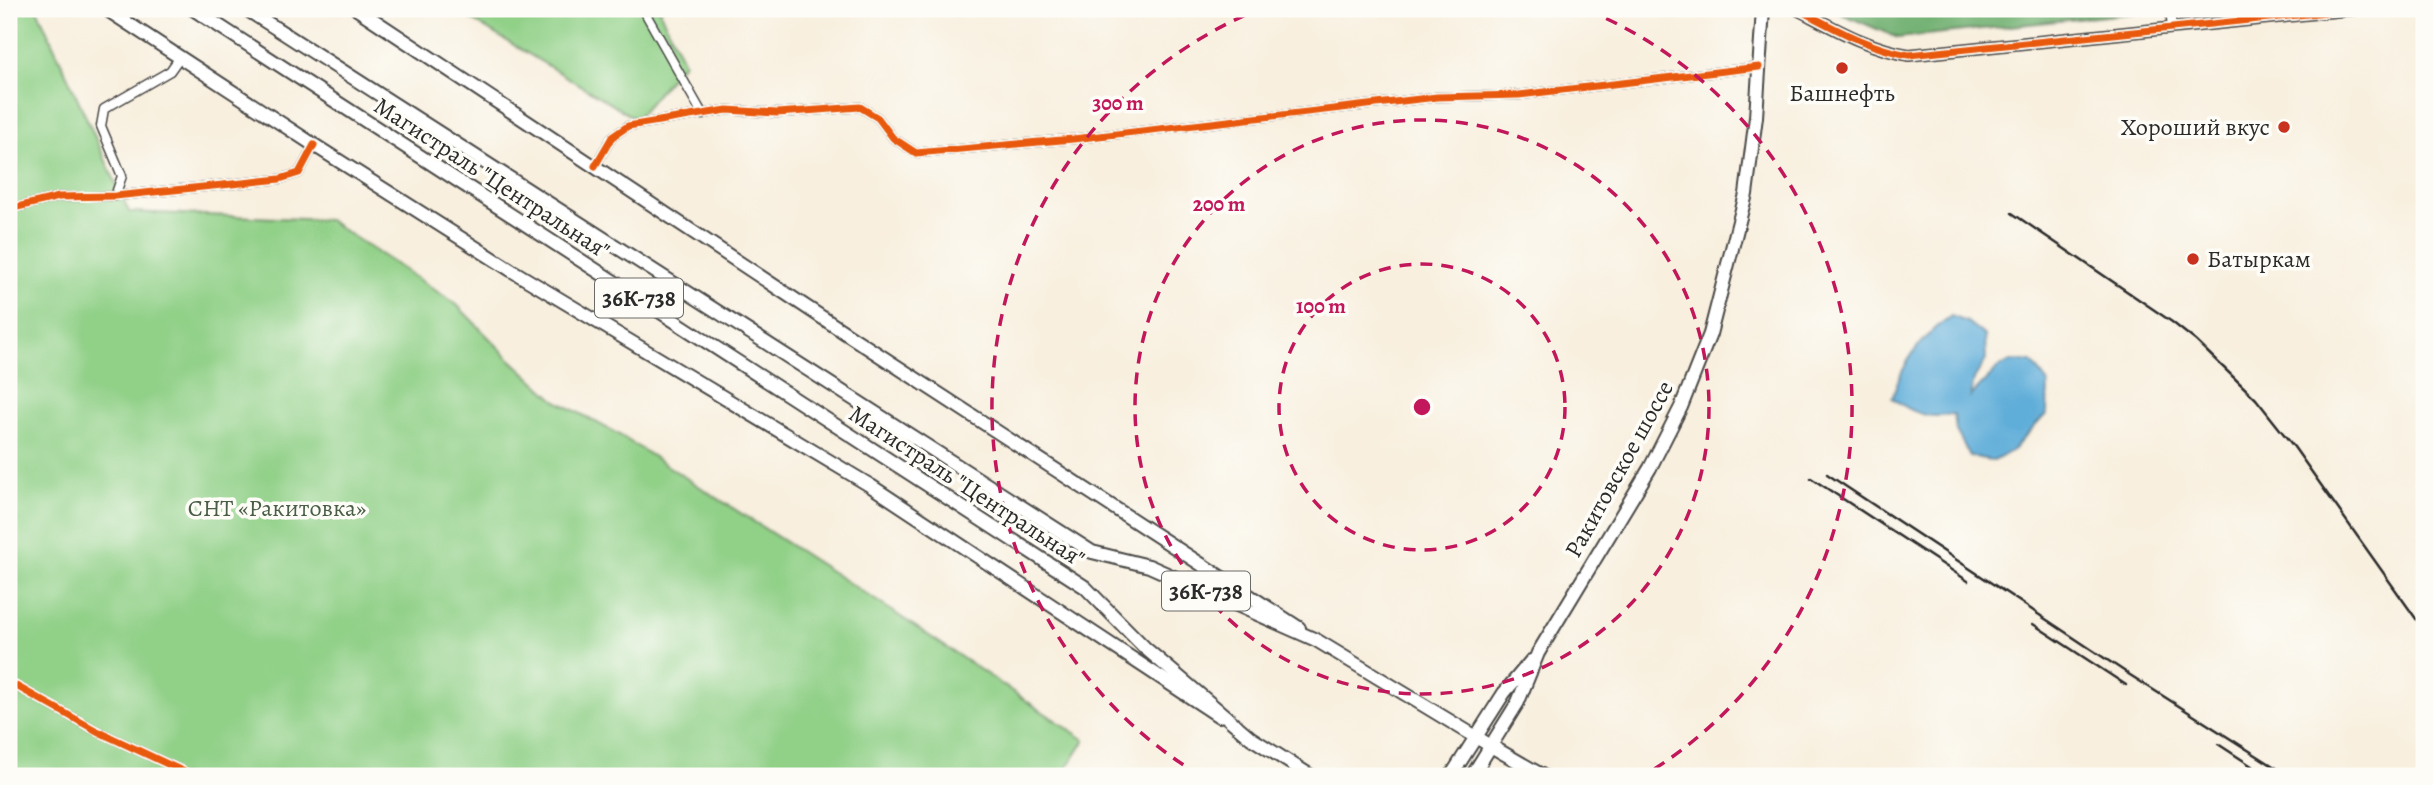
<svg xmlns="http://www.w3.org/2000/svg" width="2433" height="785" font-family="Alegreya,serif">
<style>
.green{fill:#90d087;stroke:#5e7e59;stroke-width:2}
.forest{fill:#74b274;stroke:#506e50;stroke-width:2}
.water{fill:#5fadd9;stroke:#456c82;stroke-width:2}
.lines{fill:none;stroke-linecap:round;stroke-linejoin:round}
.minor-casing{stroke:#4a4846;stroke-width:11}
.tertiary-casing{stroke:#4a4846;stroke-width:14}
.secondary-casing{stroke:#4a4846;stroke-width:16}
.primary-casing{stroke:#4a4846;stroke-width:16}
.minor{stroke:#fff;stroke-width:8}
.tertiary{stroke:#fff;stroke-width:10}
.secondary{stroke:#fff;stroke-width:12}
.primary{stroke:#fff;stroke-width:12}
.rail{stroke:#2b2b2b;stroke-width:2.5}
.cycleway-casing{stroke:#fdfcf7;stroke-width:11}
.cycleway{stroke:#e8590c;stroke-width:7}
.ring{fill:none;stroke:#c2185b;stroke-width:3.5;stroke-dasharray:12 9}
.poi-dot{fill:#c8321e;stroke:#fdfcf7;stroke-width:2.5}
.labels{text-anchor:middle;stroke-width:7;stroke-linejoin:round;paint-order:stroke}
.shield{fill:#fdfcf7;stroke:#6a6a68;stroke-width:2}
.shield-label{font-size:23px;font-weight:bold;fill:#2b2b2b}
.poi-label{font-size:24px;fill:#2b2b2b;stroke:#fdfcf7}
.street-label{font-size:24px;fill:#2b2b2b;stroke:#fdfcf7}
.park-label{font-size:24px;fill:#495d47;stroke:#fdfcf7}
.centre{fill:#c2185b;stroke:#fdfcf7;stroke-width:3.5}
.ring-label{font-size:21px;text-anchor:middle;font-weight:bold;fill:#c2185b;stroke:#fdfcf7;stroke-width:7;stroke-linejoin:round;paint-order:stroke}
</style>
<rect width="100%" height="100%" fill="#fdfcf7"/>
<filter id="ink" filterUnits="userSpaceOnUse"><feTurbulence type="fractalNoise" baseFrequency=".0143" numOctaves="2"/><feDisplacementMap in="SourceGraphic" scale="14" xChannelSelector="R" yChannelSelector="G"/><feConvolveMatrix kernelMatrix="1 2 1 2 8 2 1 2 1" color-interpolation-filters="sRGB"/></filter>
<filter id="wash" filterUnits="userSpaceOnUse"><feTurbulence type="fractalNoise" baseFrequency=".00686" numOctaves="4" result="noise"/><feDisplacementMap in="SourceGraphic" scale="28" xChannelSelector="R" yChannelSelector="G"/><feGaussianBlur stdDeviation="1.57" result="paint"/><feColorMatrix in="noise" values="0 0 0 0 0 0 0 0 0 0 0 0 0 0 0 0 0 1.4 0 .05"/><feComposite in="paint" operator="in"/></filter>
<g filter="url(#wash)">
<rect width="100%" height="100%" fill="#f8efde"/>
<!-- green -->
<g class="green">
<path d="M9 9H37L129 212 328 220 456 304 507 356 555 400 618 434 880 603 1085 740 1062 776H9Z"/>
<path d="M454 9H662L660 12 684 62 636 119Z"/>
</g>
<!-- forest -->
<path class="forest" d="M1830 9H2152V11L1898 38Z"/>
<!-- water -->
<path class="water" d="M1951 316 1967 322 1985 336 1986 360 1974 379 1971 396 1998 368 2010 361 2032 362 2048 383 2047 413 2013 450 1994 461 1970 456 1956 431 1954 414C1929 420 1912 413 1892 398 1902 363 1921 336 1951 316Z"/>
</g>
<g filter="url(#ink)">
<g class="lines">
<!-- minor casing -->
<g class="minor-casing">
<g id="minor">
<path d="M643 9 703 115"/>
<path d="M2170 9 2172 28"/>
<path d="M595 166 612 137 628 126 727 110 777 113 860 107 878 118 893 138 916 153 1073 139 1437 97 1519 95 1759 67"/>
<path d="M115 196 122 176 101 126 104 109 170 71 180 57"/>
<path d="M9 209 59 197 115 196 280 179 299 173 314 145"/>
<path d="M9 682 97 731 193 776"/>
</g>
</g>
<!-- tertiary casing -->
<g class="tertiary-casing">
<path id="tertiary" d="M1797 9C1832 27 1869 49 1909 55L2356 9"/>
</g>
<!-- secondary casing -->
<g class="secondary-casing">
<g id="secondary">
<path d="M106 9 314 145 511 270 871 486 1219 716"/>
<path d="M357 9 853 338 1299 628"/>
<path d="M1491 746 1543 776"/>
</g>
</g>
<!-- primary casing -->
<g class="primary-casing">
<g id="primary">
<path d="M193 9 1085 587 1145 648 1251 738 1311 776"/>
<path d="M246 9 1092 552 1149 566 1316 640 1491 746"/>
<path d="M1451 776 1504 693 1531 661"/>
<path d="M1472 776 1518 702 1538 653 1650 468 1681 407 1710 334 1746 194 1756 117 1763 9"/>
</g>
</g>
<!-- minor -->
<use href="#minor" class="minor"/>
<!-- tertiary -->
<use href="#tertiary" class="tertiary"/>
<!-- secondary -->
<use href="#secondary" class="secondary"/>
<!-- primary -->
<use href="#primary" class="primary"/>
<!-- rail -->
<g class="rail">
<path d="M2012 213 2172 322 2196 341 2256 399 2294 447 2424 630"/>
<path d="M1827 474 2130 675 2289 776"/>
<path d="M1811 478 1968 581"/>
<path d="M2033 624 2126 685"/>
<path d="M2218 744 2267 776"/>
</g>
<!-- cycleway casing -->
<g class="cycleway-casing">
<g id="cycleway">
<path d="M1797 9C1832 27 1869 49 1909 55L2356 9"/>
<path d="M595 166 612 137 628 126 727 110 777 113 860 107 878 118 893 138 916 153 1073 139 1437 97 1519 95 1759 67"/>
<path d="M9 209 59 197 115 196 280 179 299 173 314 145"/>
<path d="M9 682 97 731 193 776"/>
</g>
</g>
<!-- cycleway -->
<use href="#cycleway" class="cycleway"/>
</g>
</g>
<!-- distance rings -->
<g class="ring">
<circle cx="1422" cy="407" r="143"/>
<circle cx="1422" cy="407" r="287"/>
<path d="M1201 776A430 430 0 0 1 1257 10M1587 10A430 430 0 0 1 1643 776"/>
</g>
<!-- markers -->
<g class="poi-dot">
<circle cx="1842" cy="68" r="7"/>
<circle cx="2284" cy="127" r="7"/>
<circle cx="2193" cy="259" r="7"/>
</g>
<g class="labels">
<!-- shield labels -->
<g class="shield">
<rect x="595" y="278.5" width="88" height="39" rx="5"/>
<rect x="1162" y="571.5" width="88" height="39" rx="5"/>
</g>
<g class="shield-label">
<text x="639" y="306">36К-738</text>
<text x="1206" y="599">36К-738</text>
</g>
<!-- poi labels -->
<g class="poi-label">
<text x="1842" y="101">Башнефть</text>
<text x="2270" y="135" text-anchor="end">Хороший вкус</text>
<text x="2207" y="267" text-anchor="start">Батыркам</text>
</g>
<!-- street labels -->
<g class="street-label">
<text transform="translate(492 178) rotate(33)" y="8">Магистраль "Центральная"</text>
<text transform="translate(1619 469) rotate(-61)" y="8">Ракитовское шоссе</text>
<text transform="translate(967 486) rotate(33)" y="8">Магистраль "Центральная"</text>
</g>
<!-- park labels -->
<g class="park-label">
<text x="277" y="516">СНТ «Ракитовка»</text>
</g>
</g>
<circle cx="1422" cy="407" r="10" class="centre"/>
<g class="ring-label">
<text x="1118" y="110">300 m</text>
<text x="1219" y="211">200 m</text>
<text x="1321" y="313">100 m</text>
</g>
<!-- margin -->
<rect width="2433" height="785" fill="none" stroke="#fdfcf7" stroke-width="35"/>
</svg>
